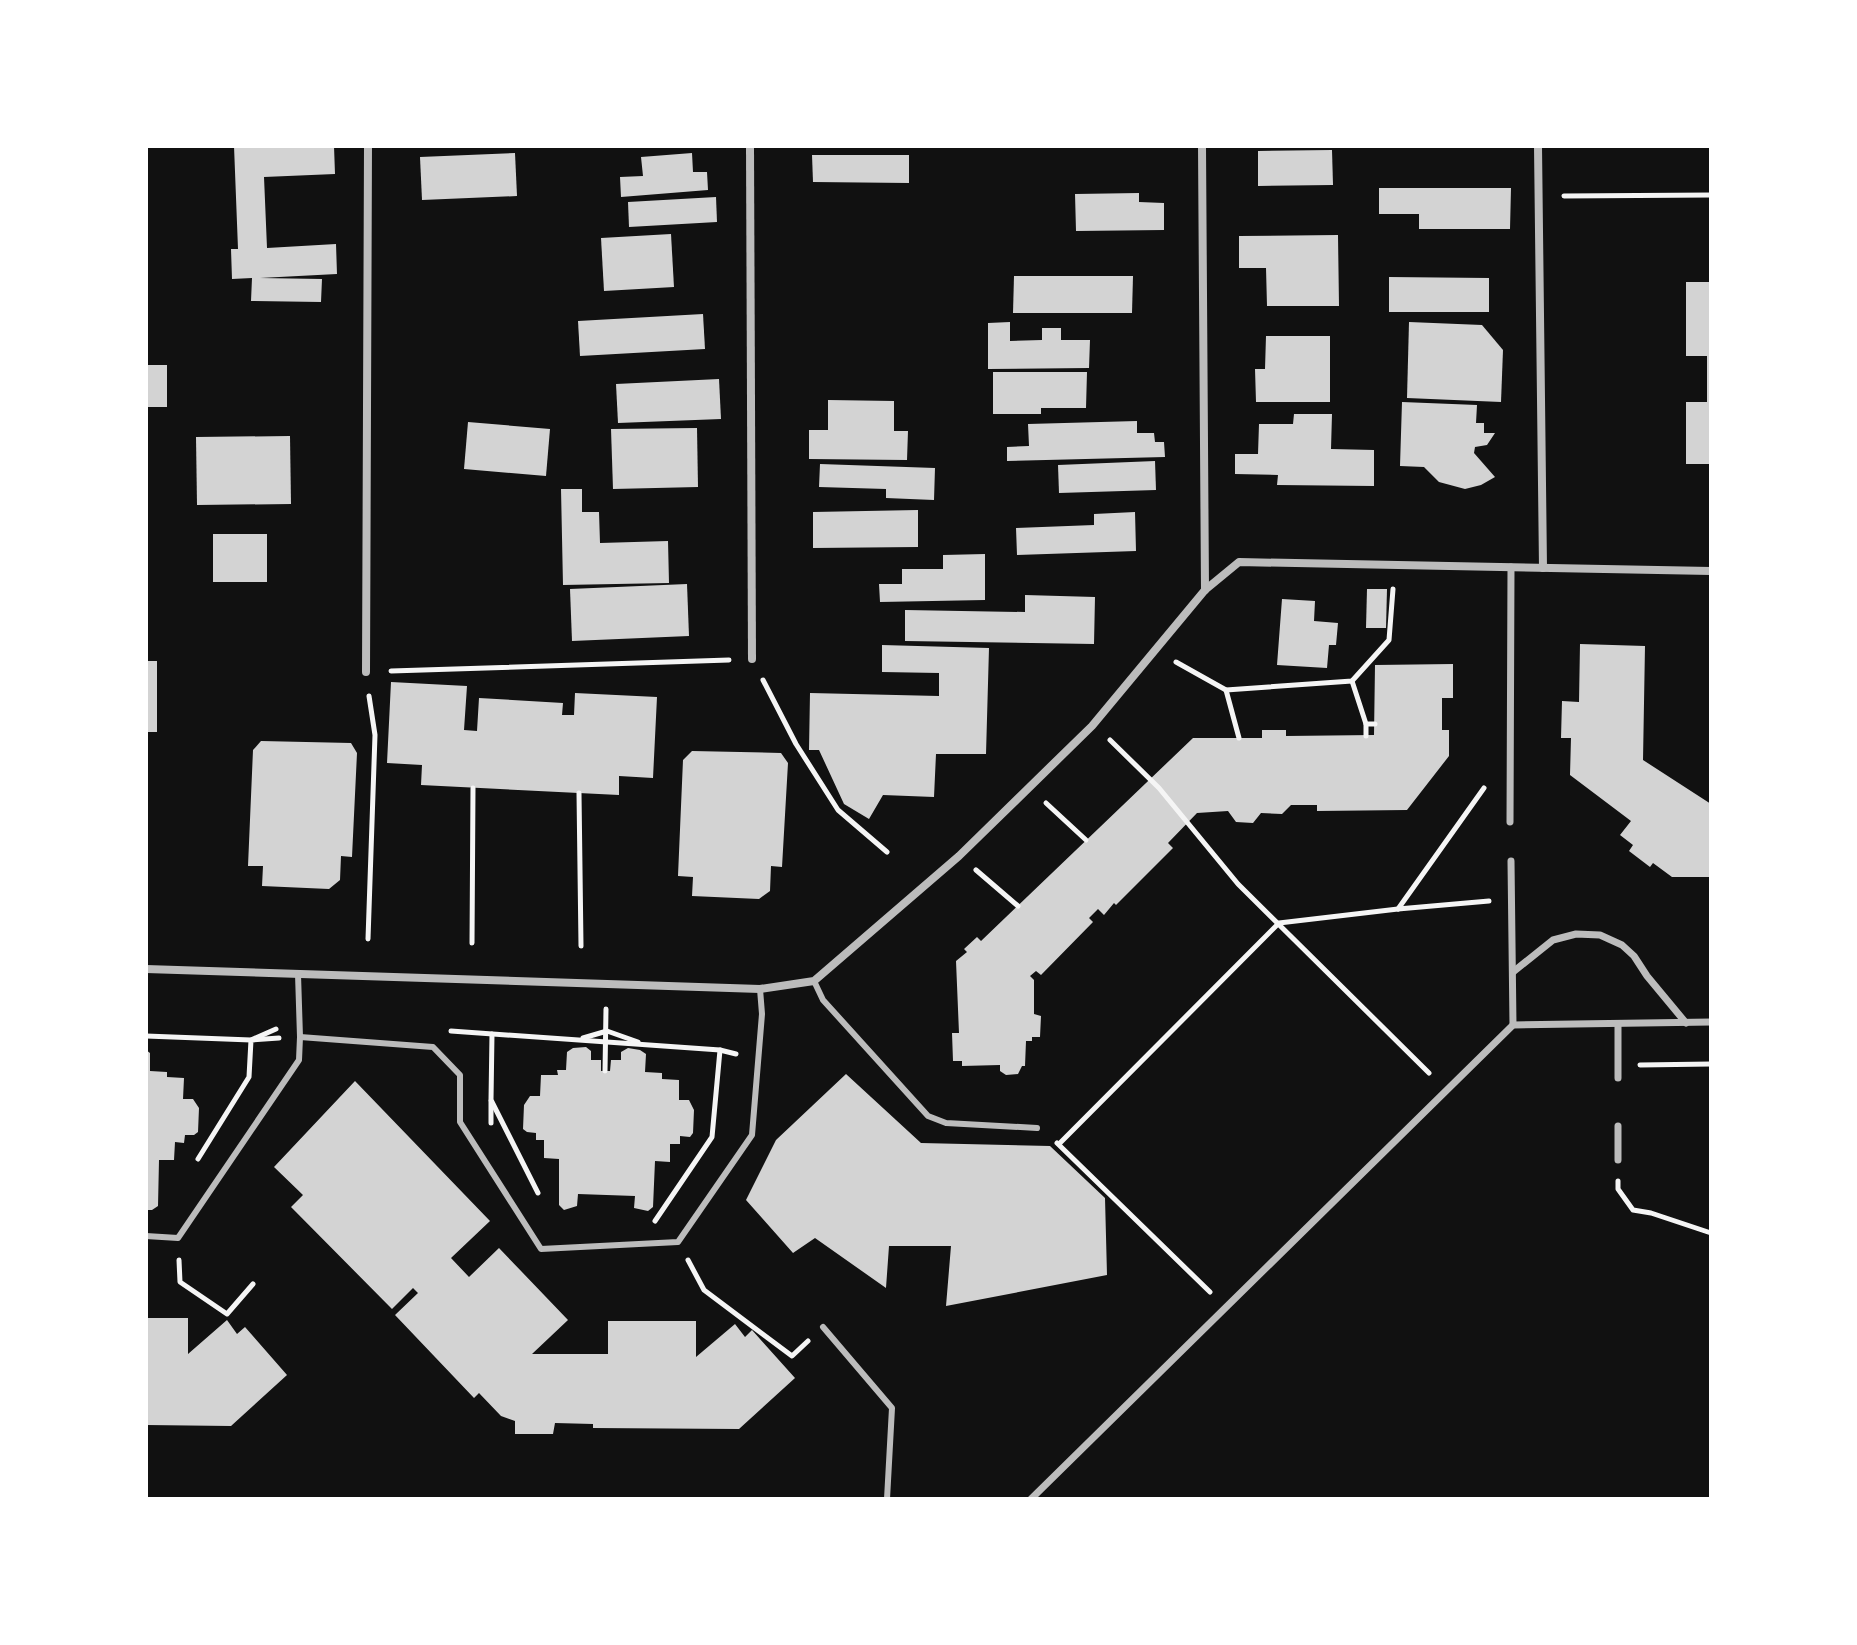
<svg xmlns="http://www.w3.org/2000/svg" width="1857" height="1645" font-family="Lato,sans-serif">
<style>
.building{fill:#d3d3d3}
.lines{fill:none;stroke-linecap:round;stroke-linejoin:round}
.path{stroke:#f5f5f5;stroke-width:5}
.service{stroke:#bcbcbc;stroke-width:6}
.pedestrian{stroke:#bcbcbc;stroke-width:7}
.minor{stroke:#bcbcbc;stroke-width:8}
</style>
<rect width="100%" height="100%" fill="#111"/>
<!-- building -->
<g class="building">
<path d="M234 146H334L335 174 264 177 267 248 336 244 337 274 260 278 322 279 321 302 251 301 252 278 232 279 231 249H238Z"/>
<path d="M1332 150 1333 185 1258 186V151Z"/>
<path d="M515 153 517 196 422 200 420 157Z"/>
<path d="M692 153 693 172H707L708 190 621 197 620 177 643 176 641 157Z"/>
<path d="M812 155H909V183L813 182Z"/>
<path d="M1379 188H1511L1510 229H1419V214H1379Z"/>
<path d="M1139 193V202L1164 203V230L1076 231 1075 194Z"/>
<path d="M716 197 717 222 629 227 628 202Z"/>
<path d="M671 234 674 287 604 291 601 238Z"/>
<path d="M1338 235 1339 306H1267L1266 268H1239V236Z"/>
<path d="M1014 276H1133L1132 313H1013Z"/>
<path d="M1389 277 1489 278V312H1389Z"/>
<path d="M1686 282H1711V464H1686V402H1707V356H1686Z"/>
<path d="M703 314 705 349 580 356 578 321Z"/>
<path d="M1010 322V341L1042 340V328H1061V340H1090L1089 368 988 369V323Z"/>
<path d="M1409 322 1482 325 1503 350 1501 402 1407 398Z"/>
<path d="M1266 336H1330V402H1256L1255 369H1265Z"/>
<rect x="146" y="365" width="21" height="42"/>
<path d="M993 372H1087L1086 408H1041V414H993Z"/>
<path d="M719 379 721 419 618 423 616 384Z"/>
<path d="M828 400 894 401V431H908L907 460 809 459V430H828Z"/>
<path d="M1402 402 1477 405 1476 423H1484V433H1495L1487 445 1475 447 1474 453 1495 477 1481 485 1465 489 1439 482 1424 467 1400 466Z"/>
<path d="M1294 414H1332L1331 449 1374 450V486L1277 485 1278 475 1235 474V454H1258L1259 424H1293Z"/>
<path d="M1137 421V433H1154L1155 442H1164L1165 457 1007 461V447L1029 446 1028 424Z"/>
<path d="M468 422 550 429 546 476 464 469Z"/>
<path d="M697 428 698 487 613 489 611 429Z"/>
<path d="M290 436 291 504 197 505 196 437Z"/>
<path d="M1155 461 1156 490 1059 493 1058 465Z"/>
<path d="M820 464 935 468 934 500 886 498V489L819 487Z"/>
<path d="M561 489H582V512H599L600 543 668 541 669 583 563 585Z"/>
<path d="M918 510V547L813 548V512Z"/>
<path d="M1135 512 1136 551 1017 555 1016 528 1094 525V514Z"/>
<rect x="213" y="534" width="54" height="48"/>
<path d="M985 554V600L880 602 879 584H902V569H943V555Z"/>
<path d="M687 584 689 636 572 641 570 589Z"/>
<path d="M1367 589H1387L1386 628H1366Z"/>
<path d="M1025 595 1095 597 1094 644 905 641V610L1025 612Z"/>
<path d="M1282 599 1315 601 1314 621 1338 623 1336 645H1329L1327 668 1277 665Z"/>
<path d="M1580 644 1645 646 1643 760 1711 804V877H1672L1653 863 1650 867 1629 851 1633 845 1620 835 1631 821 1570 775 1571 738H1561L1562 701 1579 702Z"/>
<path d="M882 645 989 648 986 754H936L934 797 883 795 869 819 844 804 819 750H809L810 693 939 696V673L882 672Z"/>
<rect x="146" y="661" width="11" height="71"/>
<path d="M1453 664V698H1442V730H1449V756L1407 810 1317 811V805H1291L1282 814 1261 813 1253 823 1236 822 1228 811 1197 813 1168 843 1173 848 1116 905 1114 903 1104 915 1098 909 1089 918 1093 922 1041 975 1036 971 1030 976 1034 980V1014L1041 1016 1040 1037H1032V1041H1026L1025 1066H1022L1018 1074 1006 1075 1000 1071V1065L962 1066V1061H953L952 1033H959L956 961 967 952 964 949 977 937 981 941 1193 738H1262V730H1286V736L1374 735 1375 665Z"/>
<path d="M391 682 467 686 464 730 477 731 479 698 563 703 562 715H574L575 693 657 697 653 778 619 776V795L421 785 422 765 387 763Z"/>
<path d="M261 741 351 743 357 753 352 857 341 856 340 880 329 889 262 886 263 866H248L253 750Z"/>
<path d="M692 751 781 753 788 763 782 867 771 866 770 891 759 899 692 896 693 877 678 876 683 760Z"/>
<path d="M586 1047 591 1051V1060H601V1071H610L611 1060H621V1052L628 1048 640 1050 646 1054 645 1072 662 1073V1079L679 1080V1100H689L694 1110 693 1133 690 1137 680 1136V1144H670V1162L655 1161 653 1207 648 1211 634 1208 635 1196 578 1194 577 1206 564 1210 559 1205V1159L544 1158V1140H536V1133L527 1132 523 1129 524 1105 530 1096H540L541 1075H558L557 1070H566L567 1052 573 1048Z"/>
<path d="M146 1050 150 1053V1071L167 1072V1077L184 1078 183 1099H193L199 1108 198 1132 194 1135H185L184 1143 175 1142 174 1160H159L158 1206 152 1210H146Z"/>
<path d="M846 1074 921 1143 1050 1146 1105 1198 1107 1275 946 1306 951 1246H889L886 1288 815 1238 793 1253 746 1200 776 1140Z"/>
<path d="M355 1081 490 1221 451 1258 469 1277 499 1248 568 1320 532 1354H608V1321H696V1357L735 1324 745 1337 752 1330 795 1378 739 1429 593 1428V1424L555 1423 553 1434H515V1421L501 1416 479 1393 474 1398 395 1315 418 1293 413 1288 392 1309 291 1207 303 1195 274 1167Z"/>
<path d="M146 1318H188V1354L227 1320 237 1334 245 1327 287 1375 231 1426 146 1425Z"/>
</g>
<g class="lines">
<!-- path -->
<g class="path">
<path d="M1564 196 1711 195"/>
<path d="M1176 662 1226 690 1352 681 1389 640 1393 589"/>
<path d="M391 671 729 660"/>
<path d="M763 680 796 744 838 810 887 852"/>
<path d="M1352 681 1366 724H1375"/>
<path d="M1226 690 1239 738"/>
<path d="M1366 736V724"/>
<path d="M1110 740 1159 788 1238 884 1429 1073"/>
<path d="M579 793 581 946"/>
<path d="M1046 803 1086 840"/>
<path d="M976 870 1018 906"/>
<path d="M1398 909 1484 788"/>
<path d="M368 939 375 735 369 696"/>
<path d="M472 943 473 788"/>
<path d="M451 1031 720 1050 736 1054"/>
<path d="M492 1034 491 1100 538 1193"/>
<path d="M146 1036 251 1040 276 1029"/>
<path d="M583 1038 607 1031 638 1042"/>
<path d="M1640 1065 1711 1064"/>
<path d="M605 1071 606 1009"/>
<path d="M491 1123V1101"/>
<path d="M1057 1143 1210 1292"/>
<path d="M1059 1144 1279 923 1398 909 1489 901"/>
<path d="M198 1159 249 1077 251 1040 279 1038"/>
<path d="M1618 1181V1189L1633 1210 1651 1213 1711 1233"/>
<path d="M655 1221 712 1137 720 1050"/>
<path d="M179 1260 180 1282 227 1314 253 1284"/>
<path d="M688 1260 704 1290 792 1356 808 1341"/>
</g>
<!-- service -->
<g class="service">
<path d="M298 974 300 1037 433 1047 460 1075V1122L541 1249 678 1242 752 1135 762 1014 760 989"/>
<path d="M814 981 823 1000 928 1116 946 1123 1037 1128"/>
<path d="M146 1236 178 1238 299 1060 300 1037"/>
<path d="M823 1327 892 1408 887 1499"/>
</g>
<!-- pedestrian -->
<g class="pedestrian">
<path d="M1510 822 1511 567"/>
<path d="M1511 861 1513 1025"/>
<path d="M1513 972 1553 940 1576 934 1600 935 1622 945 1634 956 1647 976 1686 1023"/>
<path d="M1618 1024V1078"/>
<path d="M1618 1126V1160"/>
<path d="M1031 1499 1513 1025 1711 1022"/>
</g>
<!-- minor -->
<g class="minor">
<path d="M750 146 752 659"/>
<path d="M1202 146 1205 590"/>
<path d="M1538 146 1543 568"/>
<path d="M366 672 368 146"/>
<path d="M146 969 760 989 814 981 959 856 1092 726 1205 590 1239 562 1711 571"/>
</g>
</g>
<!-- border -->
<rect width="1857" height="1645" fill="none" stroke="#ffffff" stroke-width="296"/>
</svg>
